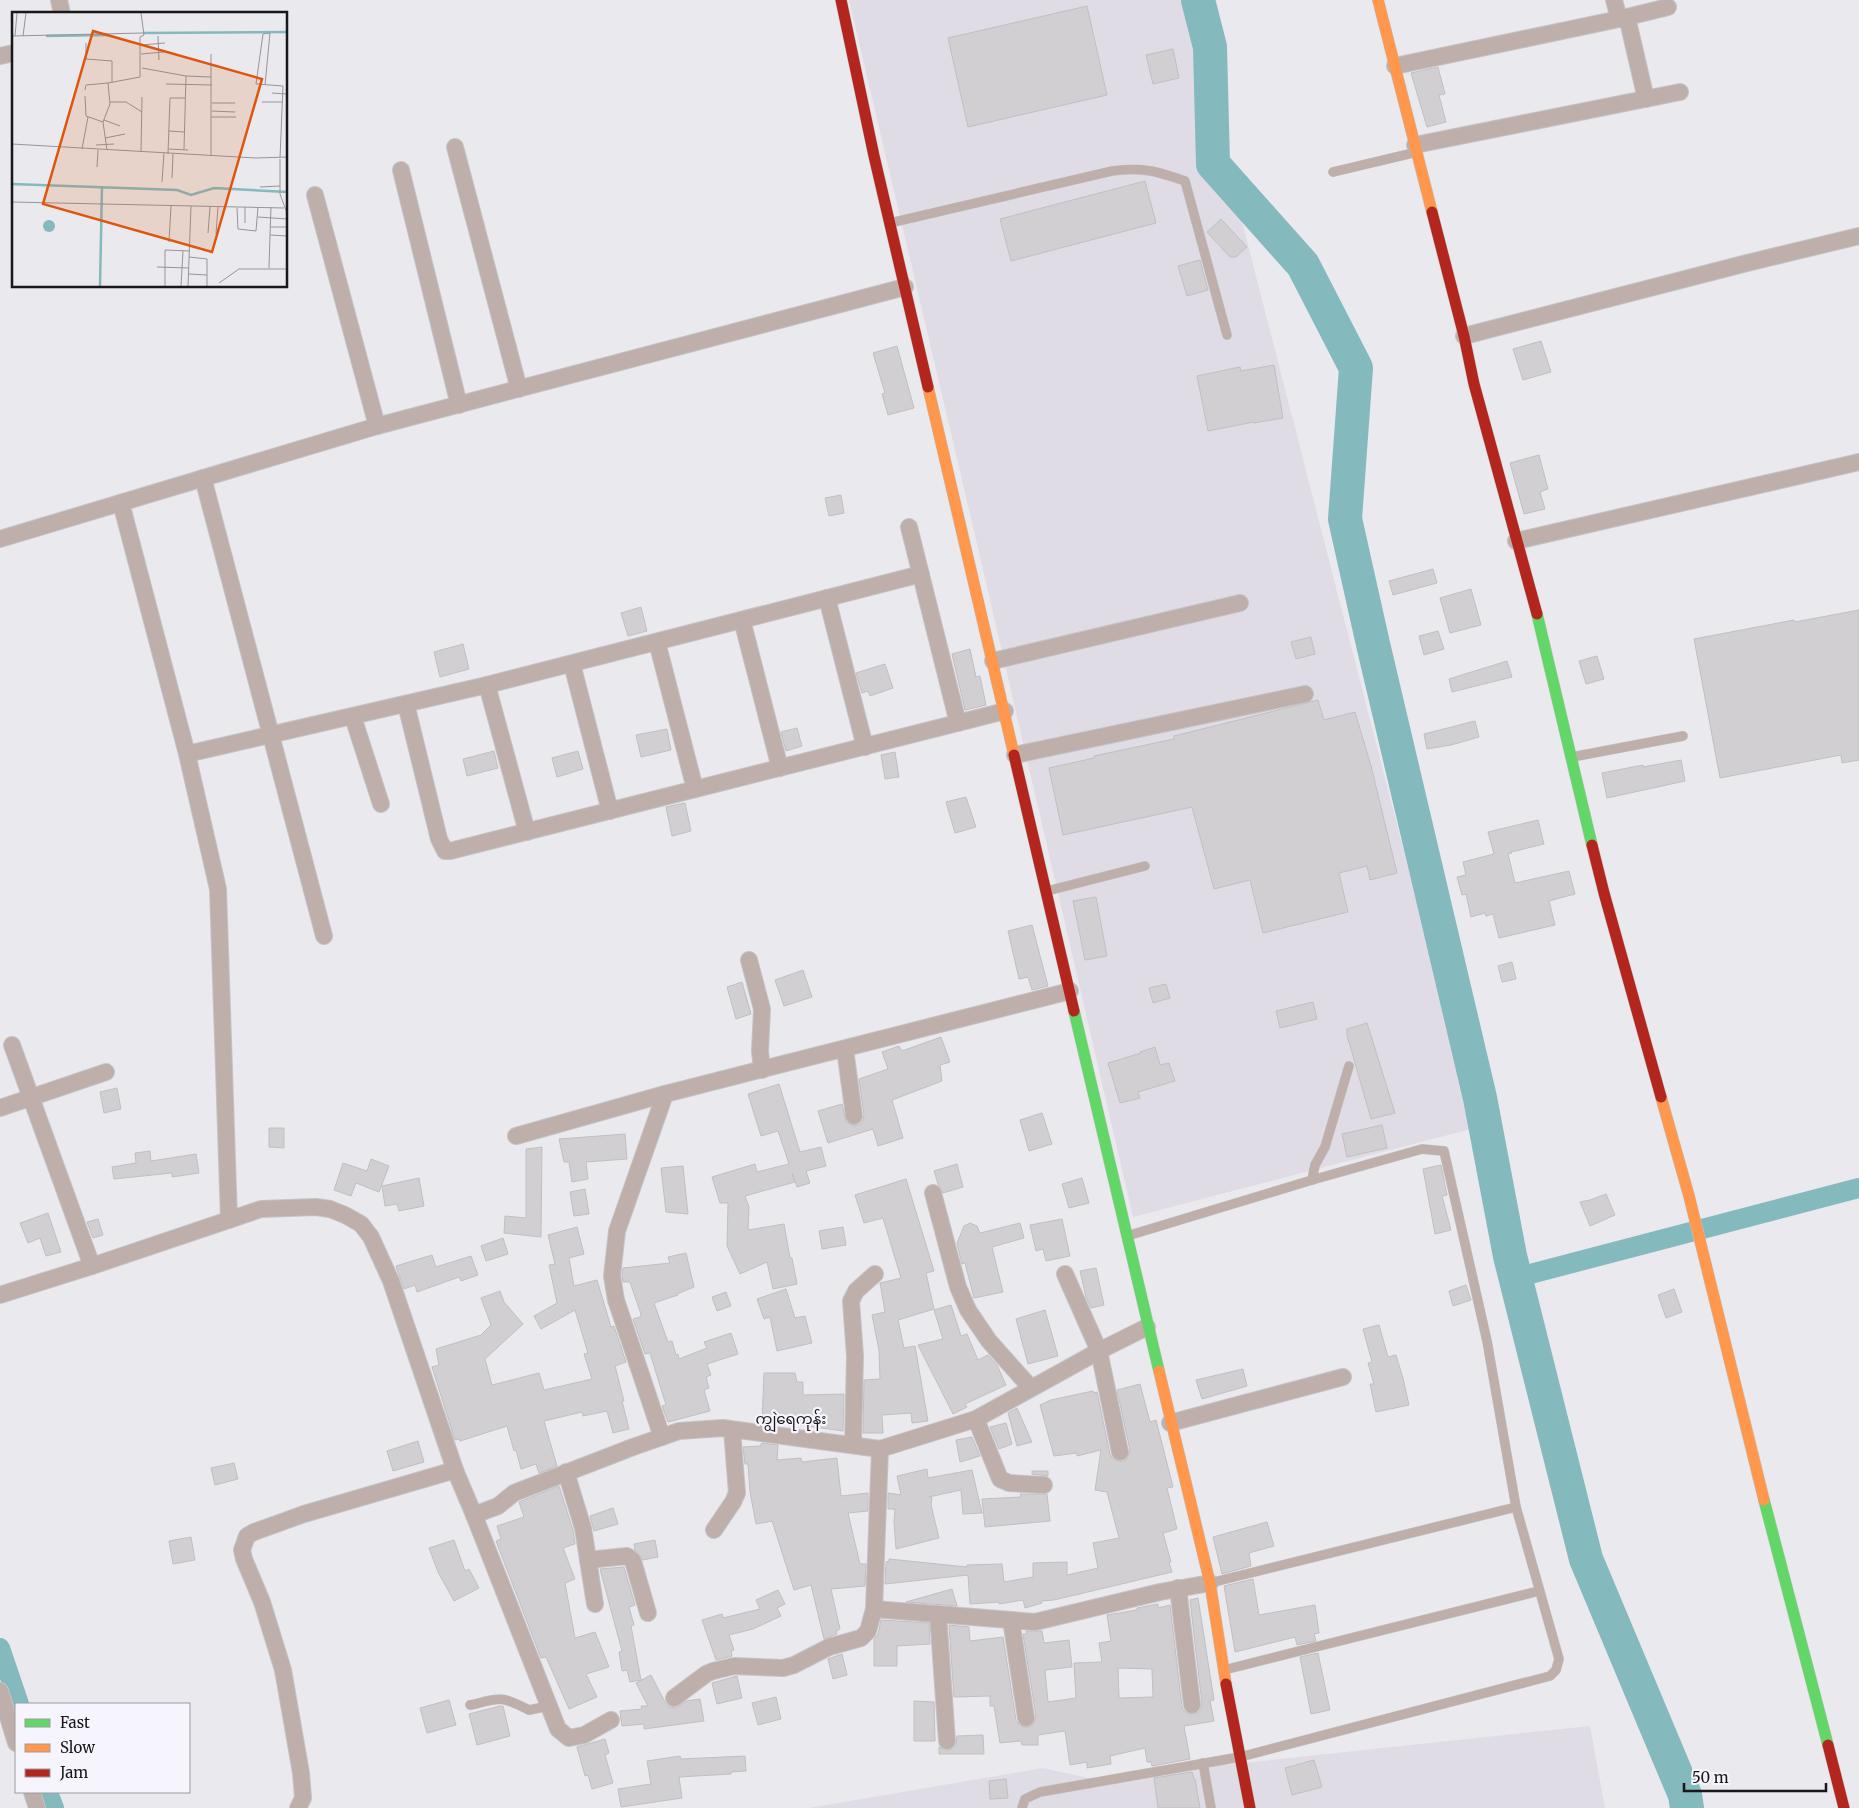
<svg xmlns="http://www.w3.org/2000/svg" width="1859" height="1808" font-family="Merriweather,'Noto Sans Myanmar',serif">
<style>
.built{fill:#dfdce6}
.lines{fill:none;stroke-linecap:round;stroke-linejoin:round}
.canal{stroke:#84b9be;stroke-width:20}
.river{stroke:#84b9be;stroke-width:34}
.building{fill:#d1cfd2;stroke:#c0bfc2;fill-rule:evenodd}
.lane-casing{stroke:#c4c4c6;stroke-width:10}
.street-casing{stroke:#c4c4c6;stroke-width:18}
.fast-casing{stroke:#c4c4c6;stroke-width:12}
.slow-casing{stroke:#c4c4c6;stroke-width:12}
.jam-casing{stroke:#c4c4c6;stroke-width:12}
.lane{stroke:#beafab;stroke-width:9}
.street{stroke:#beafab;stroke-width:16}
.fast{stroke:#63d668;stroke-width:11}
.slow{stroke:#ff974d;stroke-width:11}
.jam{stroke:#b3261e;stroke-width:11}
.labels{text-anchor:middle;stroke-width:4.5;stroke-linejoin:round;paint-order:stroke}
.quarter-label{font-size:15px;fill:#18171a;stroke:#f6f4fc}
.inset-river{fill:none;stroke:#84b9be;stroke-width:2.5}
.inset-road{fill:none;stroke:#969599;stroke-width:1}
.view{fill:#de560d;fill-opacity:0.15;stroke:#de560d;stroke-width:2.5}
.inset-edge{fill:none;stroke:#18171a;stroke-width:2.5}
</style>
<rect width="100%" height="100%" fill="#eae9ed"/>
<!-- built -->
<g class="built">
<path d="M849 0H1185L1475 1128 1133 1217 974 531Z"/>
<path d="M1590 1726 1605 1808H809L1043 1768 1093 1779Z"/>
</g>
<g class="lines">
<!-- canal -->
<g class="canal">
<path d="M1515 1278 1859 1188"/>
<path d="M0 1648 19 1704"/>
<path d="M48 1792 54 1808"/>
</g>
<!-- river -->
<path class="river" d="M1198 0 1210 47 1213 164 1303 265 1356 368 1345 519 1373 644 1480 1098 1510 1256 1586 1559 1685 1795 1687 1808"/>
</g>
<!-- building -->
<g class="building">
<path d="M1087 6 1107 95 968 127 948 38Z"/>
<path d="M1173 49 1179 78 1153 84 1146 55Z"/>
<path d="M1438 67 1445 94 1439 95 1446 122 1427 127 1411 73Z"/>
<path d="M1145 181 1156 223 1011 261 1000 219Z"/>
<path d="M1221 219 1247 247 1236 257H1230L1207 232Z"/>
<path d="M1200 260 1208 290 1187 296 1178 266Z"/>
<path d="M1541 341 1551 372 1523 380 1513 349Z"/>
<path d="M897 346 914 408 888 415 882 394 885 393 873 353Z"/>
<path d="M1274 365 1283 418 1254 423V422L1208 431 1197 376 1240 367 1241 371Z"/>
<path d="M1539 455 1548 489 1540 492 1545 509 1524 514 1510 463Z"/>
<path d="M841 495 844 513 829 516 825 498Z"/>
<path d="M1433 569 1437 583 1393 595 1389 581Z"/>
<path d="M1471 589 1481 625 1450 633 1440 598Z"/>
<path d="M641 607 647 631 628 636 621 613Z"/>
<path d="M1859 610V760L1842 763 1841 755 1720 778 1694 639 1794 620 1795 622Z"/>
<path d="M1438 631 1444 649 1424 655 1419 636Z"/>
<path d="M1311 637 1315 654 1296 659 1291 642Z"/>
<path d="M463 644 469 669 440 677 434 652Z"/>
<path d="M970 649 976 677 980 676 986 705 965 710 952 654Z"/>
<path d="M1597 656 1604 679 1586 684 1579 661Z"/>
<path d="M1507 661 1512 677 1452 692 1449 679Z"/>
<path d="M885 664 893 688 870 696 868 691 862 693 856 673Z"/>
<path d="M1318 700 1324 720 1355 712 1371 766 1397 873 1370 880 1367 866 1339 873 1348 912 1263 933 1250 880 1214 889 1192 807 1063 835 1049 768 1094 758V756L1174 739V736Z"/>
<path d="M1475 721 1479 737 1451 745 1427 749 1424 734Z"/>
<path d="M797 728 802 746 786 751 781 732Z"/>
<path d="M667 729 671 750 641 757 636 735Z"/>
<path d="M494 751 498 768 467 776 463 759Z"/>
<path d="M578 751 583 769 557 777 552 758Z"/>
<path d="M895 752 899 777 885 779 881 755Z"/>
<path d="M1681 760 1685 781 1607 798 1602 773 1643 765V767Z"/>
<path d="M966 797 976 827 955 833 946 802Z"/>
<path d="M685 803 691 831 672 836 666 807Z"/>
<path d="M1538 820 1544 844 1511 852 1512 853 1508 854 1515 883 1569 871 1575 894 1549 901 1555 925 1499 938 1493 914 1486 916 1485 913 1471 917 1466 894 1462 895 1457 877 1466 875 1463 862 1494 854 1488 832Z"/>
<path d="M1096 897 1107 956 1085 960 1073 901Z"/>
<path d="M1032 925 1048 986 1032 990 1028 977 1019 979 1008 931Z"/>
<path d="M1512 962 1516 979 1502 982 1498 966Z"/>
<path d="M803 970 812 997 784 1006 775 980Z"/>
<path d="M742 982 751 1014 736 1019 727 987Z"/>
<path d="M1166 984 1170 998 1153 1003 1149 988Z"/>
<path d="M1313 1002 1317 1019 1280 1028 1276 1011Z"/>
<path d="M1367 1023 1395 1113 1371 1119 1347 1035V1029Z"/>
<path d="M941 1037 950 1062 940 1065 942 1081 892 1100 903 1138 878 1146 873 1129 828 1143 818 1111 842 1104 846 1122 855 1126 860 1124 863 1120 864 1115 859 1079 888 1069 882 1052 899 1046 902 1051Z"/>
<path d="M1155 1047 1160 1065 1169 1063 1175 1081 1138 1092 1140 1098 1120 1103 1108 1063 1141 1053 1140 1052Z"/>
<path d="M779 1084 800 1152 821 1147 826 1166 806 1171 810 1183 797 1187 792 1173 795 1182 745 1196 749 1207 748 1230 784 1224 790 1258H792L797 1284 773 1289 767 1262 740 1274 727 1246 728 1203H720L712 1177 755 1164 757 1172 789 1164 778 1131 761 1136 748 1094Z"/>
<path d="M117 1088 121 1109 104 1113 100 1092Z"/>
<path d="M1042 1113 1052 1144 1029 1151 1020 1120Z"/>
<path d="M1382 1125 1387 1148 1347 1157 1342 1134Z"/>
<path d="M269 1128H284V1148L269 1147Z"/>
<path d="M625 1134 627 1159 586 1162 588 1179 572 1182 569 1162H564L559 1139Z"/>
<path d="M542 1147 541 1237 504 1233 505 1216 526 1218V1149Z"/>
<path d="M150 1151 151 1161 196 1154 199 1173 172 1177V1173L114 1179 112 1167 136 1163 135 1153Z"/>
<path d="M371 1159 389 1166 379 1192 356 1183 351 1196 334 1190 343 1163 367 1171Z"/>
<path d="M957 1164 963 1187 943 1193 938 1184 934 1171Z"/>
<path d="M1441 1165 1447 1195 1442 1196 1451 1230 1435 1234 1423 1169Z"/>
<path d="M683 1166 688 1214 666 1212 661 1168Z"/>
<path d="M419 1178 424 1206 399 1211 397 1204 385 1206 382 1186Z"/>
<path d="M1082 1178 1089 1203 1069 1208 1062 1184Z"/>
<path d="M906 1179 934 1271 926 1273 934 1309 898 1320 904 1348 915 1346 928 1421 912 1423 911 1413 882 1415 883 1433H863L864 1380 880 1379 879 1350 872 1315 885 1312 880 1283 901 1278 883 1218 864 1223 855 1195Z"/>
<path d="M585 1189 589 1214 574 1216 570 1192Z"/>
<path d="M1606 1194 1615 1215 1590 1226 1580 1202 1590 1200Z"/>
<path d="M48 1213 61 1252 46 1256 40 1238 28 1243 20 1223Z"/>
<path d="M98 1219 103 1235 93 1238 87 1222Z"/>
<path d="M1062 1219 1070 1256 1046 1261 1043 1249 1036 1251 1030 1225Z"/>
<path d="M970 1223 977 1226 980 1233 1020 1223 1024 1238 992 1247 1003 1292 974 1298 965 1263 962 1264 957 1243 964 1226Z"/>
<path d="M577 1227 584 1254 569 1258 574 1286 597 1280 611 1327 614 1326 626 1362 615 1366 624 1401H622L629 1429 613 1433 607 1411 583 1416 582 1412 544 1421 557 1466 539 1473 536 1464 521 1469 516 1450 514 1451 507 1426 460 1441 459 1439 455 1440 432 1367 439 1365 436 1349 481 1335 491 1325 481 1298 500 1291 504 1302 523 1324 485 1359 492 1385 539 1373 544 1390 592 1379 584 1354 588 1353 575 1310 541 1329 534 1316 557 1303 549 1265 555 1264 548 1235Z"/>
<path d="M843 1227 846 1245 822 1249 819 1231Z"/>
<path d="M503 1238 508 1254 486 1261 481 1246Z"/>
<path d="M686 1253 694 1287 677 1294 678 1295 654 1303 668 1342 672 1341 676 1355 678 1354 679 1359 707 1348 704 1342 731 1333 738 1354 707 1364 711 1375 706 1377 709 1388 704 1390 710 1411 668 1422 662 1406 666 1405 650 1353 645 1354 633 1319 640 1317 641 1314 630 1282H623L622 1276 623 1268 670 1263 668 1257Z"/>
<path d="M432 1255 436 1267 471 1256 478 1275 461 1281 459 1277 417 1292 415 1285 404 1289 396 1266Z"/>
<path d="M1096 1268 1104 1305 1091 1308 1086 1297 1080 1271Z"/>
<path d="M1466 1285 1471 1300 1453 1306 1449 1291Z"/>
<path d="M786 1289 795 1318 805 1316 812 1343 777 1351 770 1317 764 1319 757 1299Z"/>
<path d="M1674 1289 1682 1312 1666 1318 1658 1295Z"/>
<path d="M726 1292 731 1306 717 1311 712 1297Z"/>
<path d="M951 1305 961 1336 967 1334 978 1360 988 1355 997 1365 1006 1385 965 1404 967 1407 953 1414 918 1345 943 1339 934 1310Z"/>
<path d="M1045 1310 1058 1356 1028 1364 1016 1319Z"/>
<path d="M1379 1325 1388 1357 1396 1355 1403 1378 1409 1405 1376 1412 1370 1384H1374L1368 1363 1372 1362 1363 1329Z"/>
<path d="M1243 1369 1247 1386 1202 1399 1196 1380Z"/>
<path d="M764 1373H795L797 1382H803V1395L844 1394 843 1431 778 1422V1425L762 1423Z"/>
<path d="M1140 1384 1150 1422 1156 1420 1173 1487 1167 1488 1177 1529 1163 1533 1171 1562H1169L1172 1572 1054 1600 1041 1601 1042 1603 1025 1608 1023 1600 999 1604V1602L970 1604 968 1575 885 1584 886 1562 889 1561V1559L967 1567V1565L1002 1564 1004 1582 1033 1577V1563L1067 1562V1575L1098 1568 1093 1543 1119 1538 1107 1492 1095 1490 1101 1450 1077 1456V1453L1054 1456 1040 1405 1051 1400 1093 1391 1094 1393 1097 1392 1110 1454 1113 1459 1122 1462 1127 1459 1130 1450 1117 1390Z"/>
<path d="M1017 1408 1032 1442 1017 1446 1008 1413Z"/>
<path d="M1006 1423 1012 1444 999 1449 990 1427Z"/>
<path d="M972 1437 980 1456 960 1462 956 1440Z"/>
<path d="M418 1441 424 1462 393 1471 387 1451Z"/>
<path d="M762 1443 778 1445 777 1460 801 1458 802 1462 837 1458 841 1496 868 1493V1511L848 1513 860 1564H866L865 1586 831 1589 840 1629 836 1631 837 1634 824 1639 811 1585 794 1590 772 1521 756 1524 750 1492 748 1464H745L743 1447 760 1446Z"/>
<path d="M234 1463 238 1479 215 1485 211 1468Z"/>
<path d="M927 1469 928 1478 972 1470 982 1513 963 1514 961 1490 929 1497 932 1498 931 1505 939 1538 896 1549 894 1521 895 1509H888V1493L901 1495 897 1476Z"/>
<path d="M1032 1471H1048V1476L1032 1474Z"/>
<path d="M559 1486 573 1530 575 1544 563 1548 575 1579 565 1583 575 1638 595 1632 609 1667 586 1674 597 1697 569 1709 546 1657 541 1658 496 1541 501 1539 497 1526 524 1517 519 1502Z"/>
<path d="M1020 1494H1047L1050 1521 985 1527 982 1499 1021 1497Z"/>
<path d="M613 1508 618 1524 594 1531 590 1516Z"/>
<path d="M1267 1522 1274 1546 1249 1553 1251 1566 1222 1574 1213 1537Z"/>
<path d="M191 1537 195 1560 173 1564 169 1541Z"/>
<path d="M454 1540 465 1571 469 1569 479 1588 454 1601 438 1572 429 1548Z"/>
<path d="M655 1540 658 1557 643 1560 635 1550 634 1544Z"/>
<path d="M624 1567 635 1605 629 1607 634 1625 631 1626 641 1680 630 1682 627 1670 622 1671 619 1652 622 1651 600 1569Z"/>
<path d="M1253 1579 1259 1615 1315 1605 1319 1633 1314 1634 1316 1641 1297 1645 1295 1637 1235 1652 1224 1586Z"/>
<path d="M952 1589 957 1606 906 1602Z"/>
<path d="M778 1590 785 1604 777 1608 781 1616 753 1629 729 1635 734 1650 731 1651 732 1656 716 1660 702 1620 722 1614 723 1618 760 1609 756 1600Z"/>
<path d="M1198 1598 1214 1700 1210 1701 1214 1721 1184 1726 1190 1759 1152 1766 1151 1762H1147L1145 1748 1110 1756 1111 1764 1087 1768V1762L1070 1765 1065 1731 1038 1735V1745H1022L1021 1741 1000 1743 994 1706H990V1696L954 1697 949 1625 969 1627 970 1641 1003 1637 1016 1720 1019 1725 1027 1728 1033 1725 1036 1716 1023 1634H1027L1026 1631H1042L1044 1643 1069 1640 1072 1667 1045 1670 1048 1702 1076 1698 1074 1663 1102 1662 1099 1643 1111 1641 1107 1615 1137 1610V1608L1158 1604V1608L1170 1605 1182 1707 1184 1711 1189 1714 1198 1713 1201 1709 1202 1704 1190 1600ZM1118 1668 1152 1669 1153 1697 1119 1698Z"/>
<path d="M881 1620 929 1623 930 1644 897 1646V1666H874V1639L878 1634Z"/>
<path d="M1318 1653 1330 1710 1311 1714 1300 1657Z"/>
<path d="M842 1654 847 1675 833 1679 828 1659Z"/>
<path d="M651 1675 666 1704 670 1707 676 1708 686 1701 700 1699 704 1721 644 1729V1724L622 1726 620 1711 642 1709 641 1706H648L636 1683Z"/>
<path d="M737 1676 742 1698 717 1704 712 1683Z"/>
<path d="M776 1697 781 1719 758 1725 752 1703Z"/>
<path d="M449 1700 456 1725 427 1733 420 1708Z"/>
<path d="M914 1701 934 1702 935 1741H914Z"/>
<path d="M500 1706H503L510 1736 477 1745 469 1714Z"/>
<path d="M983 1735 984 1754H939V1747L947 1751 953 1749 956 1745 957 1736Z"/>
<path d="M605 1739 609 1753 605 1755 613 1783 592 1789 588 1775 585 1776 577 1747Z"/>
<path d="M680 1756 681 1759 745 1756 746 1771 731 1772V1774L679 1777 682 1798 621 1807 618 1789 651 1784 647 1761Z"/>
<path d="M1314 1760 1322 1787 1292 1795 1285 1768Z"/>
<path d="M1192 1772 1194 1779H1195L1200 1808H1158L1154 1778Z"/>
<path d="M1006 1779 1008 1798 990 1799 989 1781Z"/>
</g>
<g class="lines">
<!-- lane casing -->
<g class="lane-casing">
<g id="lane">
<path d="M1333 172 1417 152"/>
<path d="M890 223 1112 171C1143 167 1156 171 1185 181L1227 335"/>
<path d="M1572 757 1683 736"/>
<path d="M1047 891 1145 866"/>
<path d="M1312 1180 1315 1165 1325 1147 1349 1066"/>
<path d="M1210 1583 1516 1507"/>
<path d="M1224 1670 1539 1591"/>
<path d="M470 1705C501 1698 500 1695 529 1710L549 1706"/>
<path d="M1203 1763 1211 1808"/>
<path d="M1022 1808 1025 1799 1040 1792 1240 1757 1550 1676 1556 1670 1559 1659 1516 1507 1487 1341 1444 1151 1422 1149 1312 1180 1127 1236"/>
</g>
</g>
<!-- street casing -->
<g class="street-casing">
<g id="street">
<path d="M59 0 62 14"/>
<path d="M1614 0 1619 19"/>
<path d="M1627 17 1646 99"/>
<path d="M0 56 14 53"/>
<path d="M1395 66 1619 19 1668 7"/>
<path d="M1415 145 1680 92"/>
<path d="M455 147 519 389"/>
<path d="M401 170 459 405"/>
<path d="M315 195 377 426"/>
<path d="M1464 336 1747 263 1859 236"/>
<path d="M203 478 324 936"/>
<path d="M121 503 187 754 487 685 921 574"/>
<path d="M909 527 958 723"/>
<path d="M0 539 377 426 905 287"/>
<path d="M1516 541 1859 462"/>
<path d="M827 598 865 747"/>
<path d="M742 620 780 768"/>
<path d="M657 642 695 789"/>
<path d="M993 661 1240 603"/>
<path d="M572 664 610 811"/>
<path d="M487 685 527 832"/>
<path d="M406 704 439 839 445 851H450L1005 711"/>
<path d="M353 717 381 804"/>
<path d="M187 754 218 889 229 1220"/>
<path d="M1015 755 1305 694"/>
<path d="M749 960 762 1009 760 1051 762 1070"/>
<path d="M12 1045 92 1266"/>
<path d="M845 1049 854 1116"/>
<path d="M0 1108 106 1072"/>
<path d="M516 1136 665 1094 1070 991"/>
<path d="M933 1193 958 1287 968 1310 989 1341 1031 1388"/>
<path d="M1065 1274 1099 1351 1120 1452"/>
<path d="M0 1295 92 1266 261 1209 316 1207 330 1209 345 1215 361 1224 371 1237 391 1281 455 1470 474 1515 498 1506 514 1493 633 1447 679 1431 723 1428 880 1449 976 1419 1099 1351 1147 1327"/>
<path d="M976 1419 1000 1479 1009 1483 1044 1485"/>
<path d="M1170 1423 1343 1377"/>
<path d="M662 1437 616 1300 612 1276 617 1231 665 1094"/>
<path d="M853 1444 855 1356 851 1301 856 1291 875 1274"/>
<path d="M566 1472 583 1528 595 1604"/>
<path d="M474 1515 558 1729 569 1738 584 1735 611 1720"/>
<path d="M714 1530 733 1502 737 1493 732 1430"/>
<path d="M588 1560 627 1556 633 1561 648 1613"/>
<path d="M1178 1588 1192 1705"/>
<path d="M874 1609 1035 1622 1160 1592 1210 1583"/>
<path d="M938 1614 947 1741"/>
<path d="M1011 1620 1026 1718"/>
<path d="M0 1691 16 1743"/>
<path d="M674 1698 706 1674 713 1671 734 1666 783 1668 794 1665 829 1647 861 1638 868 1631 874 1609 880 1449"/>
<path d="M32 1792 37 1808"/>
<path d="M298 1808 303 1798 301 1773 283 1670 262 1602 244 1559 242 1550 247 1536 254 1532 304 1514 455 1470"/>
</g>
</g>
<!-- fast casing -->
<g class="fast-casing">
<g id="fast">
<path d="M1537 614 1592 845"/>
<path d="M1074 1011 1159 1371"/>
<path d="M1764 1500 1828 1745"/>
</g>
</g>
<!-- slow casing -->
<g class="slow-casing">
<g id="slow">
<path d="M1378 0 1432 212"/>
<path d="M928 387 1014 755"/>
<path d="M1661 1097 1689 1196 1764 1500"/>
<path d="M1159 1371 1210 1583 1226 1684"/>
</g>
</g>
<!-- jam casing -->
<g class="jam-casing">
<g id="jam">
<path d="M841 0 874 156 928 387"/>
<path d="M1432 212 1464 336 1474 384 1537 614"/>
<path d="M1014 755 1074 1011"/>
<path d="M1592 845 1604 893 1661 1097"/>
<path d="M1226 1684 1250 1808"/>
<path d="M1828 1745 1844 1808"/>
</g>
</g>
<!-- lane -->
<use href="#lane" class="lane"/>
<!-- street -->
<use href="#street" class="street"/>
<!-- fast -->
<use href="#fast" class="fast"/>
<!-- slow -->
<use href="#slow" class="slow"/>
<!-- jam -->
<use href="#jam" class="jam"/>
</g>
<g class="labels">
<!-- quarter labels -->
<g class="quarter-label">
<text x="791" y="1424">ကျွဲရေကုန်း</text>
</g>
</g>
<!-- overview -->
<g transform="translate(12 12)">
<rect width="275" height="275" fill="#eae9ed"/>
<path d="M31 214a6 6 0 1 1 12 0a6 6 0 1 1-12 0Z" fill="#84b9be"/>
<path class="inset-river" d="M131 21 275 20M34 24 96 23M0 172 165 178 179 183 202 176 275 180M88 274 90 174"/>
<path class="inset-road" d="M0 24 131 21M3 24 5 1M11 24 14 1M146 24 147 48M74 31V47L100 49V70M129 33 153 31M129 42 152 40M130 56 174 64M154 72 200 73M253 73 258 21 251 22 244 72H245L271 74 268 146M73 78 74 73 96 71M260 81 275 82M73 84 74 104 91 110M98 90H114L130 100M250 90H271M200 91H223M200 99 223 100M199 105H224M92 108 108 114M157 119 172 120M93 126 113 122M0 132 244 146 275 145M84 133 102 132M70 137 76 105M157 137 176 138M172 137 174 64 199 65M95 138 91 110 98 92 96 71 128 65V25L132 23 129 1M129 140 130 85M156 142 158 86H173M199 144V42M268 147V182L275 201M85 155 86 138M160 166 161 142M150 170 152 141M248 175 268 174M0 190 272 196M233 195V211M259 195 258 223 275 224M225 196 226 217 244 219 246 195M246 205 275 207M259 215H275M196 221 198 195M204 222 206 195M157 230 159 194M177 245 195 247V274M145 255 177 256M257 256 258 223M177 262 195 263M207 271 227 257H275M153 274V238L178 239M169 274 171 239M176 274 179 194"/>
<path class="view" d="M81 19 250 67 200 240 31 192Z"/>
<rect width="275" height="275" class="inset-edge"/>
</g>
<!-- legend -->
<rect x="15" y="1703" width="175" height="90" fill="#f6f4fc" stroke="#9d9ca2"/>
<rect x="25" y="1719" width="25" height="8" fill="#63d668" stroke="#9d9ca2"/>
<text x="60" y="1728" font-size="15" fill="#18171a">Fast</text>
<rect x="25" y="1744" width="25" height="8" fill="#ff974d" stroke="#9d9ca2"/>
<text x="60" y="1753" font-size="15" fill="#18171a">Slow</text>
<rect x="25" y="1769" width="25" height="8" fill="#b3261e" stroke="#9d9ca2"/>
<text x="60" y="1778" font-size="15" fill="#18171a">Jam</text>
<!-- scale -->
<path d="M1684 1783v8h142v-8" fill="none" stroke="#18171a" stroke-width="2.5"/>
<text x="1692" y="1783" font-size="15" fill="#18171a" stroke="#f6f4fc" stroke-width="4" paint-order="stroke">50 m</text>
</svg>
